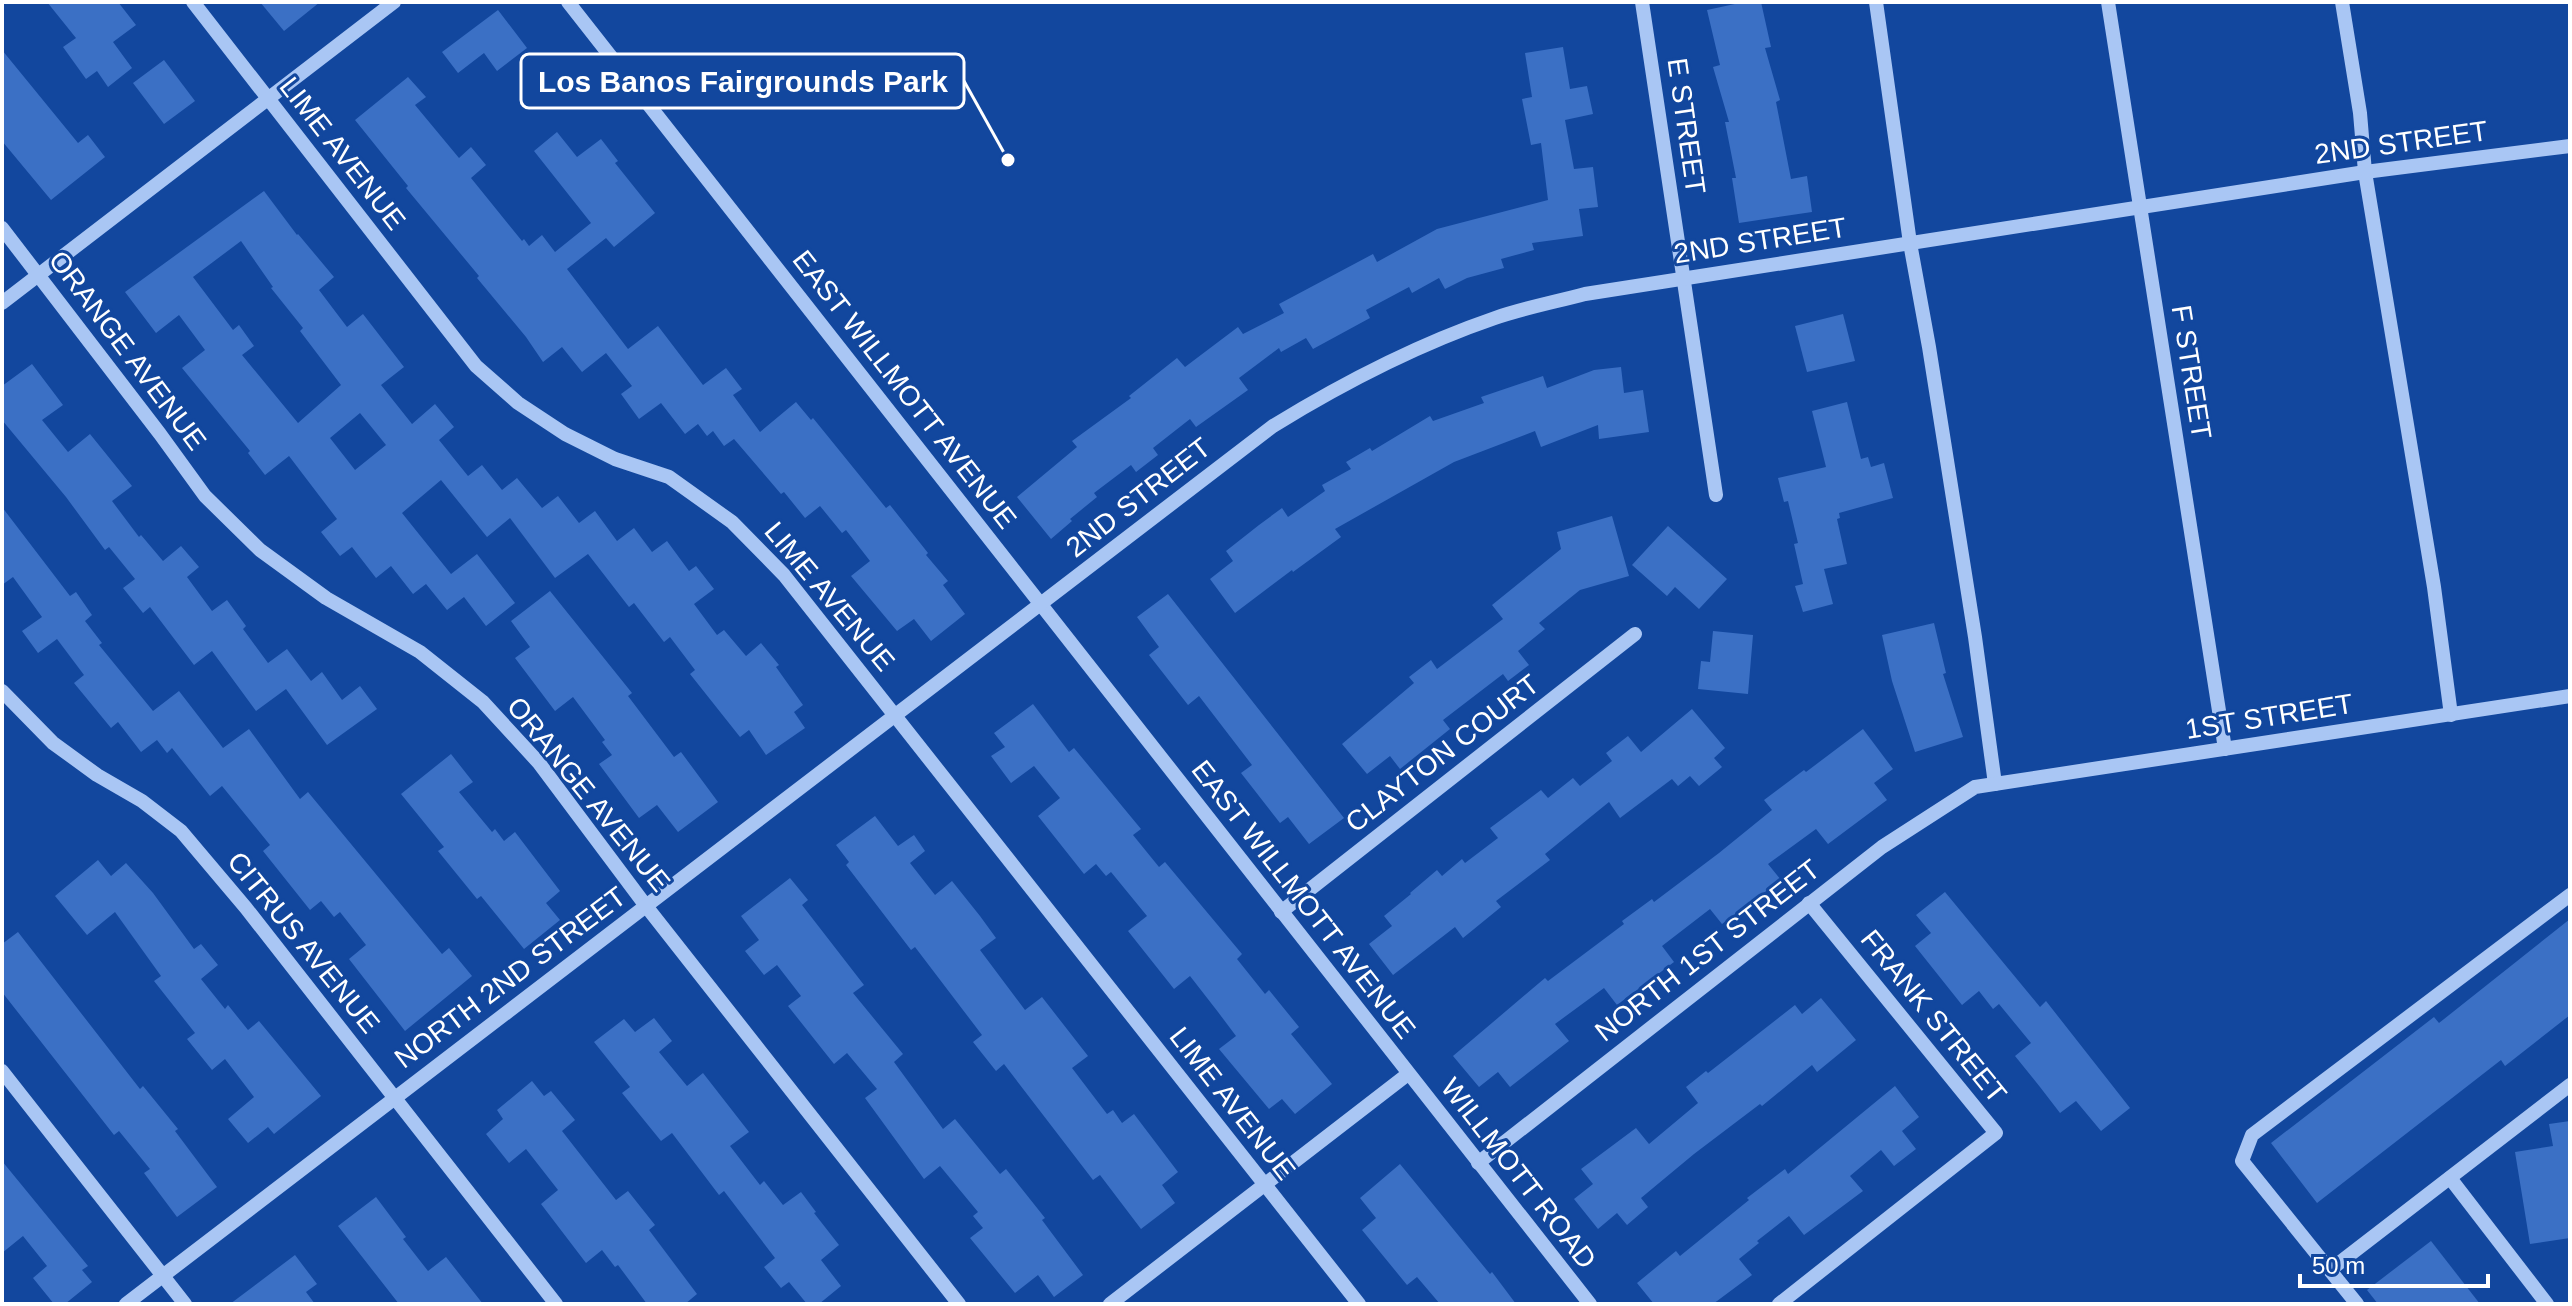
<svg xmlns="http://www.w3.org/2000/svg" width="2572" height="1306" font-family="Helvetica,sans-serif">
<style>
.building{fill:#3b70c5;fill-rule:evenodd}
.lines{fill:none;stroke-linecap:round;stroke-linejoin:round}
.minor{stroke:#a9c6f4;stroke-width:14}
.labels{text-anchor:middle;stroke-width:6;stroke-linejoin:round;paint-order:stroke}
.street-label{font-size:28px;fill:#fff;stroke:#12479e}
.leader{fill:none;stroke:#fff;stroke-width:3}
.callout-dot{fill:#fff;stroke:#12479e;stroke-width:3}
.callout{fill:#12479e;stroke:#fff;stroke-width:3}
.callout-label{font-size:30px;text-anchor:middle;font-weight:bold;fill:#fff}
</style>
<rect width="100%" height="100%" fill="#12479e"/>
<!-- building -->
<g class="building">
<path d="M47 2H118L136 25 113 42 132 68 108 87 97 71 86 79 63 47 76 38Z"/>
<path d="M260 2H320L284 31Z"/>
<path d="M1744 2H1761L1771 47 1765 48 1780 100 1776 102 1791 179 1807 176 1812 212 1739 223 1732 178H1736L1725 122H1729L1713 67 1720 65 1707 10Z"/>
<path d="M498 10 527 48 497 71 484 53 458 73 442 52Z"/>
<path d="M1563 47 1570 89 1587 86 1593 114 1565 120 1574 169 1593 167 1598 207 1579 209 1583 236 1532 243 1534 250 1501 259 1504 268 1467 278 1445 289 1439 278 1412 293 1409 287 1366 310 1370 318 1313 349 1306 338 1281 352 1279 348 1239 378 1248 390 1196 427 1190 419 1153 448 1158 455 1136 472 1131 465 1094 493 1097 497 1070 519 1072 521 1051 539 1017 497 1077 447 1072 441 1131 398 1129 396 1177 358 1185 367 1238 327 1243 334 1284 313 1279 304 1373 254 1377 262 1437 229 1548 200 1541 143 1531 145 1522 99 1532 97 1525 53Z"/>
<path d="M2 50 78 143 88 135 105 157 51 200 2 141Z"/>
<path d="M164 60 195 101 164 124 133 83Z"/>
<path d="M408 77 426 97 415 105 459 158 471 147 486 165 471 178 522 241 524 239 529 246 542 235 555 252 591 223 534 151 557 132 577 157 601 139 618 161 615 163 655 213 614 247 606 238 567 269 628 349 658 326 703 385 726 368 742 389 733 395 760 432 796 402 811 420 813 418 886 508 890 505 928 553 926 555 948 581 943 585 965 614 931 641 914 619 897 631 851 576 870 561 846 530 842 533 820 506 805 518 784 492 781 494 734 439 724 446 713 431 707 436 698 424 685 434 661 403 639 419 621 394 632 386 606 353 582 372 562 347 543 362 526 337 477 278 479 276 406 188 408 186 355 120Z"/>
<path d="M264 191 297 235 298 234 334 277 319 290 347 327 363 314 404 367 381 385 412 424 435 404 454 427 439 440 468 476 482 465 502 490 517 478 542 508 558 496 579 523 595 511 617 541 634 528 652 552 667 541 689 571 696 566 714 589 694 604 717 635 724 630 746 656 761 643 779 665 776 667 803 705 794 712 805 728 766 755 749 730 740 737 690 674 695 670 670 637 664 642 634 603 629 607 588 554 555 578 510 518 487 537 441 480 402 513 451 574 477 554 515 603 486 626 464 597 447 610 426 584 413 594 391 566 376 578 352 547 340 556 321 532 337 519 289 456 265 475 248 453 250 451 182 368 205 350 179 315 156 333 125 292ZM241 241 273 287 271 288 303 328 300 331 341 385 298 423 242 355 254 346 239 325 233 330 193 277ZM360 413 386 445 355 470 330 438Z"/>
<path d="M1843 314 1855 361 1807 372 1795 326Z"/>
<path d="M32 364 63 405 42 420 68 452 90 434 132 486 112 501 139 537 141 535 163 561 181 546 199 567 187 577 212 611 227 600 246 626 243 629 268 663 287 649 311 681 322 672 342 700 360 686 377 709 327 745 286 689 256 711 212 651 194 665 150 607 143 613 123 588 135 579 109 547 105 550 66 497 2 420V386Z"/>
<path d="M1621 367 1624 393 1643 390 1649 432 1599 439 1598 425 1541 447 1535 431 1454 462 1335 529 1341 537 1293 572 1292 570 1235 613 1210 579 1233 561 1226 551 1259 525 1282 508 1288 517 1325 491 1322 485 1351 469 1346 462 1370 448 1372 451 1430 416 1433 421 1484 403 1481 397 1543 376 1547 388 1594 370Z"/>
<path d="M1847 402 1861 459 1868 457 1871 467 1884 463 1893 498 1839 513 1840 518 1837 519 1847 564 1824 569 1833 604 1803 612 1795 586 1803 584 1794 544 1798 543 1788 501 1784 502 1778 478 1826 467 1812 411Z"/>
<path d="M2 507 70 596 76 592 92 615 85 621 102 643 99 645 153 711 179 691 223 748 249 729 300 799 308 792 442 954 449 948 472 976 405 1031 349 959 366 945 340 912 334 917 321 901 310 910 263 851 270 845 222 786 210 796 172 748 167 753 157 740 141 752 118 722 111 728 74 683 84 675 57 639 38 653 22 631 42 617 13 577 2 585Z"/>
<path d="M1612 516 1629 576 1580 590 1539 623 1545 629 1518 651 1529 665 1508 681 1503 674 1443 720 1450 729 1400 769 1390 756 1367 774 1342 744 1414 683 1409 677 1431 660 1437 669 1503 619 1492 605 1561 549 1557 532Z"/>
<path d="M1668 526 1727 579 1699 609 1675 587 1667 596 1632 565Z"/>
<path d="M550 591 632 693 628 696 674 757 681 752 718 802 678 832 657 805 639 818 599 764 612 755 602 742 605 740 573 697 555 711 515 658 530 647 511 621Z"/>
<path d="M1168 594 1344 818 1309 844 1288 817 1280 823 1241 773 1252 765 1199 696 1188 705 1149 655 1159 647 1137 617Z"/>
<path d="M1934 623 1946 673 1943 674 1963 737 1915 752 1892 681 1882 635Z"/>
<path d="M1713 631 1753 635 1748 694 1698 689 1701 661 1710 662Z"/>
<path d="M1033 704 1069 752 1074 748 1141 829 1133 835 1159 867 1165 862 1242 954 1237 959 1265 994 1269 990 1299 1027 1291 1034 1332 1084 1295 1114 1282 1099 1269 1109 1219 1049 1236 1036 1218 1012 1190 976 1174 989 1128 931 1147 916 1111 872 1106 876 1096 864 1084 874 1038 816 1060 798 1034 766 1011 783 991 756 1005 747 994 733Z"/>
<path d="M1692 709 1725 748 1714 758 1722 767 1699 786 1690 776 1678 786 1672 779 1620 818 1609 802 1545 854 1550 860 1496 901 1501 907 1463 938 1455 927 1393 975 1369 944 1392 926 1384 916 1411 894 1410 893 1437 870 1442 876 1462 859 1465 863 1498 838 1490 828 1541 790 1548 798 1573 778 1580 786 1612 761 1606 753 1628 736 1641 752Z"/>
<path d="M1863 729 1893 769 1874 783 1887 800 1828 844 1816 829 1768 864 1781 880 1722 924 1710 909 1662 946 1674 962 1617 1005 1604 988 1555 1024 1569 1041 1510 1087 1498 1072 1479 1087 1453 1056 1545 978 1548 981 1624 924 1622 921 1652 899 1654 902 1719 853 1772 810 1764 800 1804 770 1806 772Z"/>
<path d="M451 754 473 782 459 792 492 832 495 829 504 841 515 832 560 891 546 903 560 920 524 949 481 896 477 899 438 851 444 847 401 794Z"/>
<path d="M875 816 898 846 914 835 925 851 910 863 935 895 952 881 980 916 996 938 980 950 1025 1010 1042 997 1088 1056 1072 1068 1107 1114 1113 1110 1122 1123 1134 1114 1178 1172 1162 1185 1175 1203 1141 1229 1100 1175 1093 1180 1004 1064 996 1071 973 1042 982 1035 915 947 911 950 846 865 849 862 836 845Z"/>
<path d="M98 860 111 876 126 863 153 893 194 949 201 944 218 965 201 979 225 1009 228 1005 248 1030 259 1021 321 1096 274 1134 268 1127 248 1143 228 1119 254 1097 225 1059 212 1070 187 1039 195 1033 154 981 161 976 115 912 87 935 55 896Z"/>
<path d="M790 878 808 900 802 905 864 985 853 993 903 1054 894 1062 943 1129 955 1119 1000 1174 1006 1169 1045 1218 1042 1220 1083 1275 1054 1297 1038 1275 1015 1293 970 1238 983 1228 973 1216 978 1212 940 1166 924 1179 865 1098 877 1089 847 1053 834 1064 788 1006 801 996 777 965 764 975 745 951 759 940 741 916Z"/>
<path d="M1945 892 2040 1007 2046 1001 2130 1108 2101 1131 2076 1101 2060 1113 2040 1087 2015 1056 2031 1043 1999 1004 1993 1009 1979 991 1962 1005 1915 946 1931 933 1916 915Z"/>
<path d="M2570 919V1015L2505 1066 2501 1060 2317 1203 2271 1143 2434 1017 2439 1023Z"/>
<path d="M18 932 140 1089 143 1086 178 1129 175 1131 217 1187 177 1217 144 1173 150 1169 119 1131 114 1135 2 992V944Z"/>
<path d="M1821 998 1856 1040 1817 1072 1812 1065 1762 1106 1760 1104 1694 1154 1641 1198 1648 1207 1627 1225 1617 1213 1598 1229 1574 1199 1593 1184 1581 1169 1636 1128 1649 1144 1698 1103 1686 1087 1706 1071 1708 1073 1795 1005 1802 1014Z"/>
<path d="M654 1018 672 1041 659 1052 687 1086 703 1073 749 1132 730 1146 760 1185 764 1181 783 1205 801 1192 816 1212 814 1213 839 1245 821 1260 841 1286 819 1304H807L789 1282 781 1288 764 1267 775 1258 724 1191 719 1195 672 1133 661 1141 622 1093 630 1087 594 1042 624 1019 635 1032Z"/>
<path d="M532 1081 544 1096 551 1091 575 1120 562 1131 616 1200 628 1191 655 1225 649 1230 697 1294 685 1304H647L618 1265 615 1267 602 1250 586 1263 541 1204 558 1190 526 1149 509 1163 486 1134 503 1119 497 1110Z"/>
<path d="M1895 1086 1919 1117 1902 1131 1916 1149 1894 1166 1881 1150 1850 1176 1863 1191 1804 1235 1789 1216 1757 1241 1759 1243 1739 1259 1752 1275 1713 1304H1654L1637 1283 1676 1251 1680 1256 1749 1200 1747 1198 1785 1169 1788 1174Z"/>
<path d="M2570 1121V1238L2530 1244 2515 1152 2553 1146 2549 1124Z"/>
<path d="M2 1161 88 1266 82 1270 92 1282 65 1304H54L33 1278 47 1266 23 1236 2 1253Z"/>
<path d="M1400 1164 1490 1274 1492 1272 1516 1304H1440L1417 1277 1407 1285 1362 1230 1376 1218 1360 1198Z"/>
<path d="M376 1197 406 1237 403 1239 428 1271 446 1257 483 1304H399L338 1226Z"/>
<path d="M2431 1241 2480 1304H2378L2367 1290Z"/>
<path d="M295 1255 317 1284 306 1292 315 1304H230Z"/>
</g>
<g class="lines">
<!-- minor -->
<g class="minor">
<path d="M193 2 476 366 518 403 565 434 615 459 669 477 732 522 784 575 1359 1304"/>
<path d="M568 2 1590 1304"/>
<path d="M1642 2 1716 495"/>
<path d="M1876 2 1910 243 1929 347 1975 637 1995 784"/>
<path d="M2108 2 2225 749"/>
<path d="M2342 2 2360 113 2365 172 2434 587 2451 715"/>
<path d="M2 228 160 434 205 496 260 550 326 598 420 652 483 702 539 763 646 906 959 1304"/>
<path d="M2 303 394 2"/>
<path d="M2 691 53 743 97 775 142 801 181 831 246 908 556 1304"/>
<path d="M1281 912 1635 634"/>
<path d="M2 1071 185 1304"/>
<path d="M1478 1163 1882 847 1975 787 2570 696"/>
<path d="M2450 1178 2547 1304"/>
<path d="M2330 1270 2570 1085"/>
<path d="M126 1304 1273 426C1343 383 1416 345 1495 318 1524 308 1555 302 1585 294L2365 172 2570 146"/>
<path d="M1110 1304 1408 1074"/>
<path d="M1779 1304 1996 1133 1809 903"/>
<path d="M2357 1304 2242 1161 2252 1135 2570 895"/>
</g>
</g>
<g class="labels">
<!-- street labels -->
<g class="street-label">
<text transform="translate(1687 126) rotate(82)" y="10">E STREET</text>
<text transform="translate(2401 142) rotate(-8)" y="10">2ND STREET</text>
<text transform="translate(343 153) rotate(52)" y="10">LIME AVENUE</text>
<text transform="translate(1760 240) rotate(-9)" y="10">2ND STREET</text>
<text transform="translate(128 350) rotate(53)" y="10">ORANGE AVENUE</text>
<text transform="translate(2192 372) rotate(81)" y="10">F STREET</text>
<text transform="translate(905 389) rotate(52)" y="10">EAST WILLMOTT AVENUE</text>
<text transform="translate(1138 497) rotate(-38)" y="10">2ND STREET</text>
<text transform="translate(830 596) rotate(50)" y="10">LIME AVENUE</text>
<text transform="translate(2269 716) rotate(-9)" y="10">1ST STREET</text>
<text transform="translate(1442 753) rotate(-38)" y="10">CLAYTON COURT</text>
<text transform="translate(589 794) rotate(51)" y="10">ORANGE AVENUE</text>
<text transform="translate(1304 899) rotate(52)" y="10">EAST WILLMOTT AVENUE</text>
<text transform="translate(304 942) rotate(51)" y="10">CITRUS AVENUE</text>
<text transform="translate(1707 950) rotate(-38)" y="10">NORTH 1ST STREET</text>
<text transform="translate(510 977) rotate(-37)" y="10">NORTH 2ND STREET</text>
<text transform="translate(1934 1016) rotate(51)" y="10">FRANK STREET</text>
<text transform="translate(1233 1103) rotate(52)" y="10">LIME AVENUE</text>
<text transform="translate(1519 1173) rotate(52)" y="10">WILLMOTT ROAD</text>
</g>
</g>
<!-- callouts -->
<path class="leader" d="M1008 160L964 81"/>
<circle class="callout-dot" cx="1008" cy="160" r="8"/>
<rect class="callout" x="521" y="54" width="443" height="54" rx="8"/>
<g class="callout-label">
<text x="743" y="92">Los Banos Fairgrounds Park</text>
</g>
<!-- border -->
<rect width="2572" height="1306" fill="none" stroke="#ffffff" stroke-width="8"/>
<!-- scale -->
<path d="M2300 1274v12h188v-12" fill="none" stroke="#ffffff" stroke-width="4"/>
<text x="2312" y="1274" font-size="24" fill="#ffffff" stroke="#12479e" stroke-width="6" paint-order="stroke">50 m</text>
</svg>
